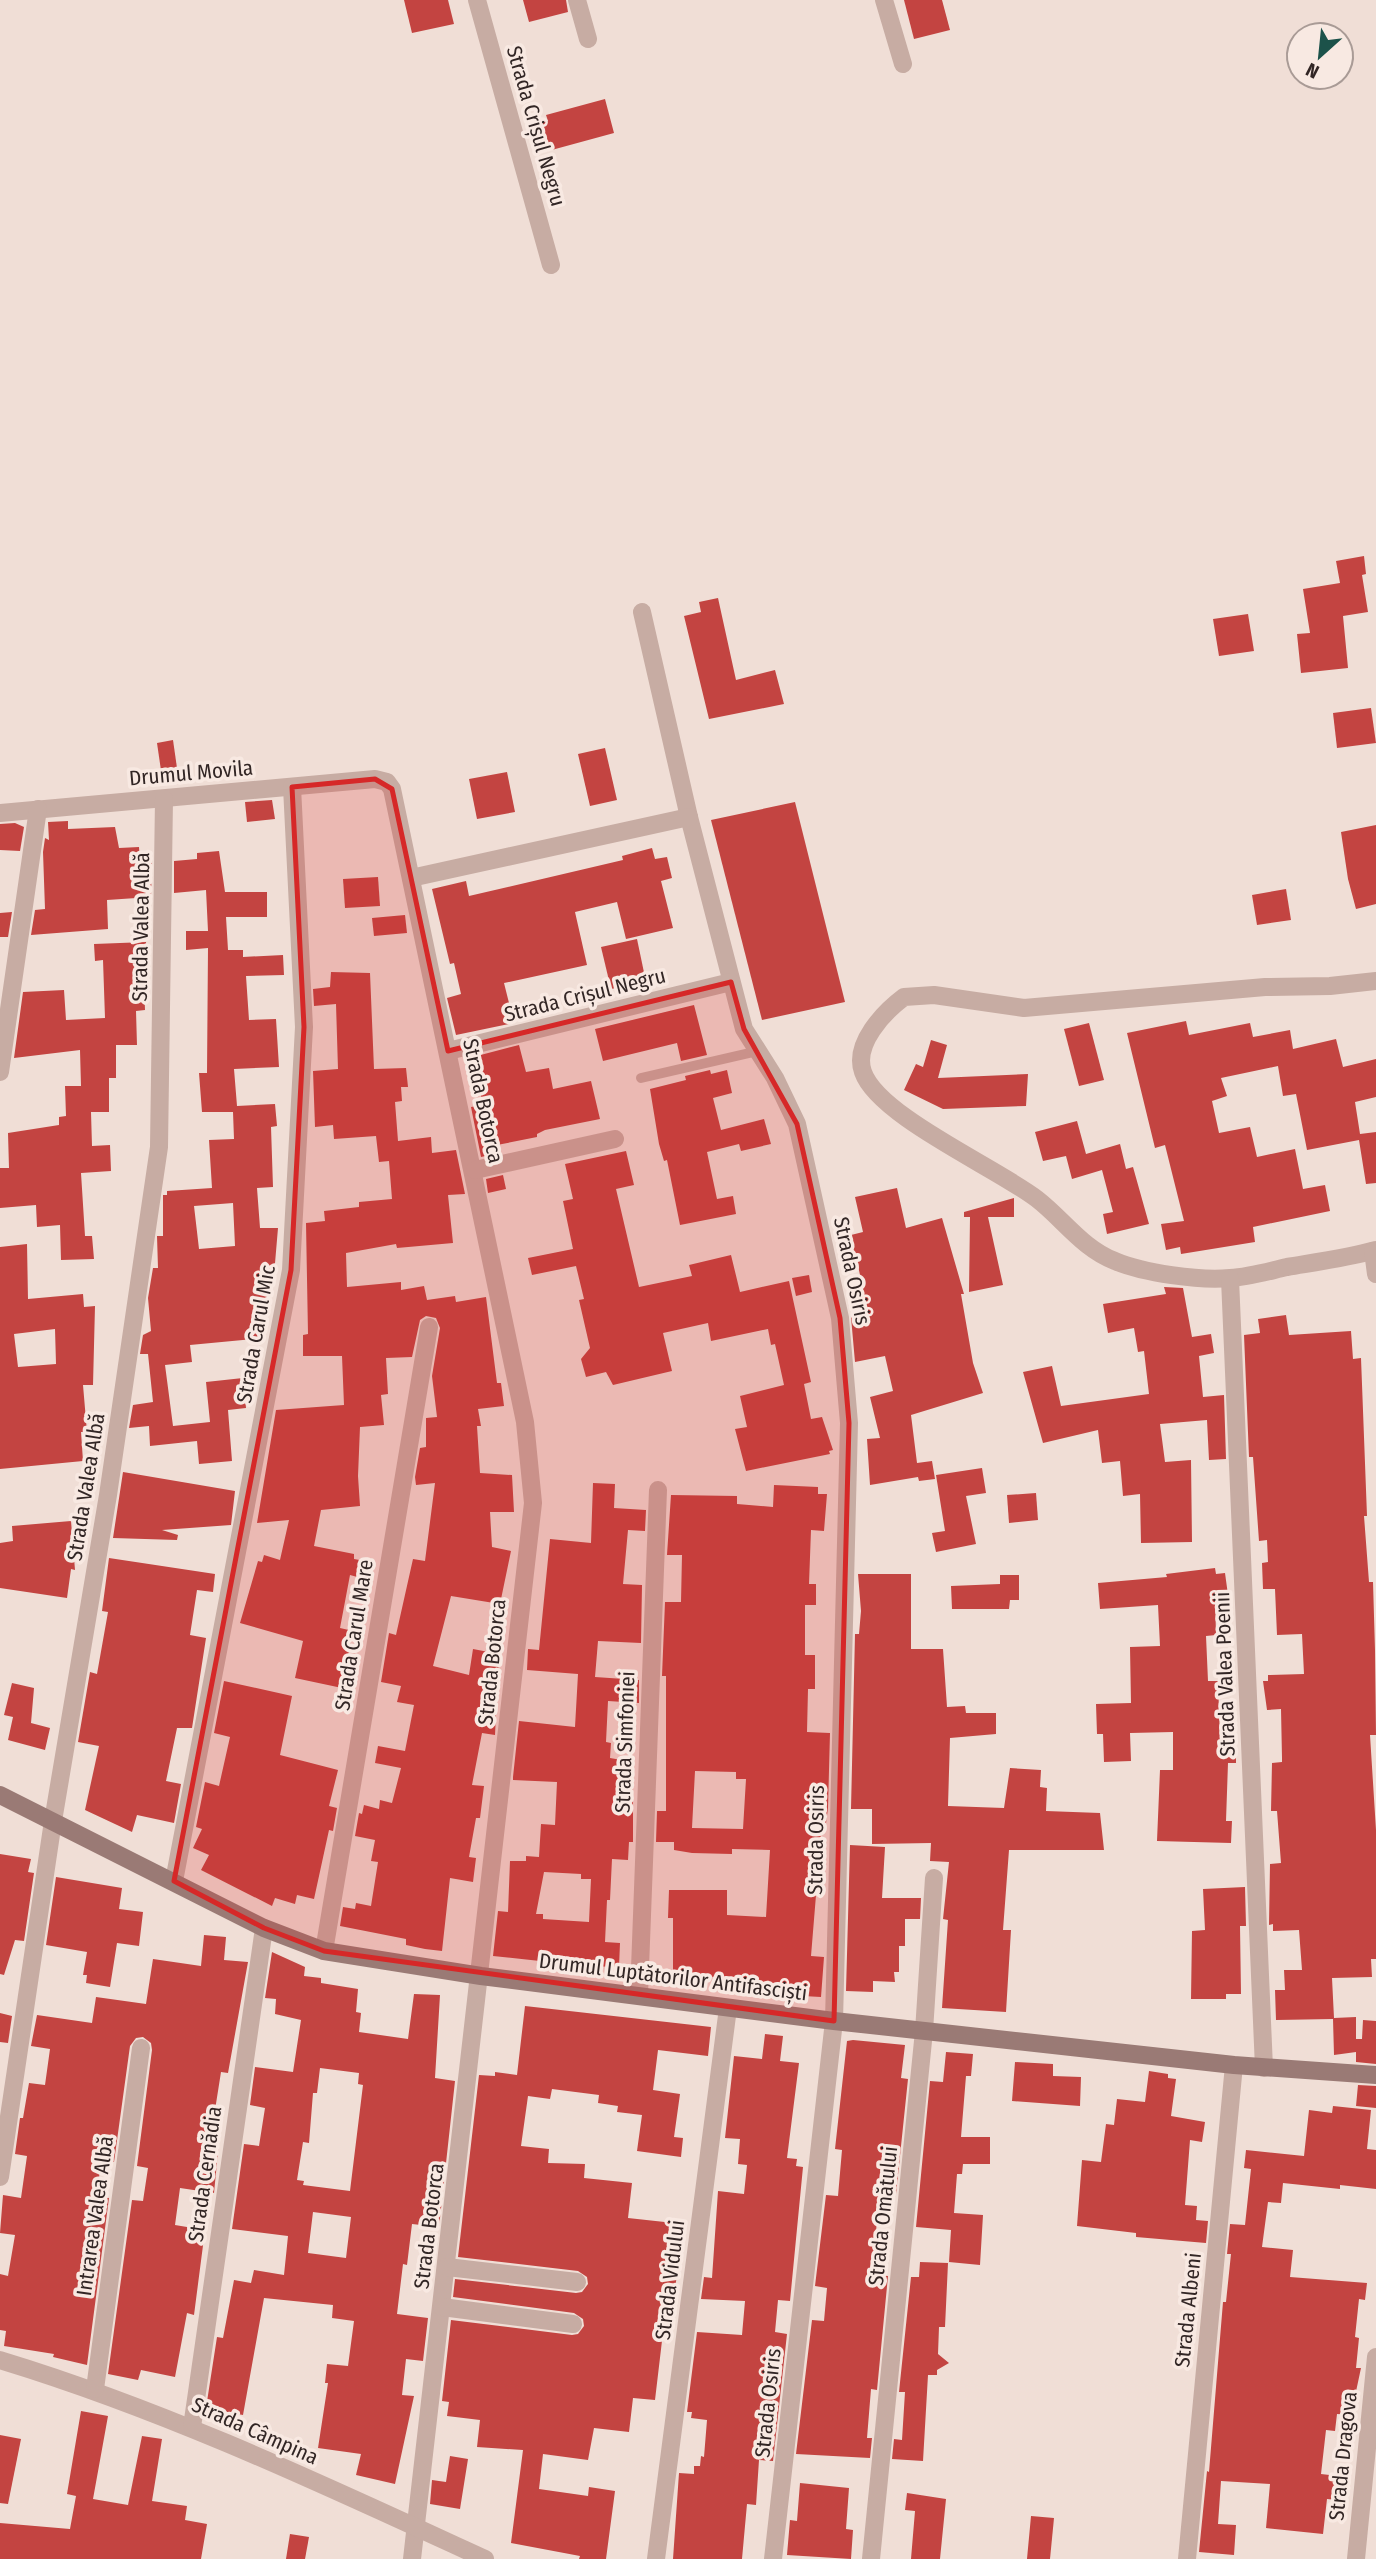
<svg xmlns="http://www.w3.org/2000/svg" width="1376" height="2559" font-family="'Fira Sans Condensed',sans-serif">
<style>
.building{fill:#c34441;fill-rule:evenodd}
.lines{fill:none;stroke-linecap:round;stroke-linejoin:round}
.lane{stroke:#c7aca3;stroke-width:10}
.street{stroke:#c7aca3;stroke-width:18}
.secondary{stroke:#9a7a75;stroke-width:18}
.marked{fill:#d62828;fill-opacity:0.2;stroke:#d62828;stroke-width:5;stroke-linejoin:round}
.labels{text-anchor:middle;stroke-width:7;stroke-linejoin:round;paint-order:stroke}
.street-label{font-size:21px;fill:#322625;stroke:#f8e9e2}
</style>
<rect width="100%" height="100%" fill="#f0ded6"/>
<!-- building -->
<g class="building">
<path d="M404 0H448L454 24 412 33Z"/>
<path d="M523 0H566L568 12 529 22Z"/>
<path d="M904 0H942L950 30 914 39Z"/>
<path d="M605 99 614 133 537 154 529 126 548 121 546 115Z"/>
<path d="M1364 556 1366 574 1362 575 1368 612 1343 616 1348 668 1301 673 1297 634 1310 633 1303 589 1340 583 1336 561Z"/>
<path d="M718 598 736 680 775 670 784 704 709 719 684 616 701 612 699 602Z"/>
<path d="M1248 614 1254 651 1219 656 1213 619Z"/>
<path d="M1371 708 1376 743 1337 748 1333 713Z"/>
<path d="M173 740 179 782 163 784 157 743Z"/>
<path d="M605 748 617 800 590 806 578 754Z"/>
<path d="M507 772 515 812 477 819 469 779Z"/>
<path d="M272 800 275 819 247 822 245 802Z"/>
<path d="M795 802 845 1002 762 1020 711 820Z"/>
<path d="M68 821V829L115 827 119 848 139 847 140 863H152L151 897 107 900 108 929 31 935 35 910 45 909 43 852 45 838 49 840 48 822Z"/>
<path d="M15 823 24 827 20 851 0 850V824Z"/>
<path d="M1376 825V904L1356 909 1348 879 1341 832Z"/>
<path d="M652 848 655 859 667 857 672 878 661 881 673 928 626 939 617 902 575 912 587 965 504 983 514 1023 456 1035 447 998 461 994 454 963 450 964 432 889 466 881 469 896 623 860 622 856Z"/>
<path d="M219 851 225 892H267V917H226L228 950H243V957L283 955 284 975 246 976 249 1020 276 1019 279 1067 234 1069 237 1106 275 1104 277 1126 271 1127 273 1187 257 1188 260 1228H278L274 1275 263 1338 190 1345 192 1362 165 1365 173 1426 210 1422 206 1382 243 1378 246 1408 228 1410 232 1461 199 1464 197 1441 150 1446 149 1426 129 1428 133 1405 153 1402 148 1354H140L143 1335 151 1331 148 1298 153 1268H158L157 1236H163V1195H167V1191L212 1188 209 1140 234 1139 233 1112H202L199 1073H207L208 948 186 950V931H208L206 890 174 893V861L197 859V853ZM233 1203 235 1246 199 1249 194 1206Z"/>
<path d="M378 877 380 906 345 908 343 879Z"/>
<path d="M1286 889 1291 920 1257 925 1252 895Z"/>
<path d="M12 912 8 937H0V913Z"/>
<path d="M405 915 407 933 374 936 372 918Z"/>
<path d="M637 939 646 982 611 989 601 947Z"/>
<path d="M146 942 147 958H143L145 1010 136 1011 137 1045H116V1078H109V1112H91L92 1146 110 1145 111 1171 81 1173 85 1236H92L94 1259 61 1260 60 1225 37 1227 36 1205 0 1208V1168H9L8 1133 59 1125V1117L66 1116 65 1086H81L80 1050 14 1058 23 992 64 990 66 1020 105 1018 103 960 95 961 94 944Z"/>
<path d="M331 972 370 973 374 1069 406 1068 408 1087H401L402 1101 395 1102 398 1141 431 1137 432 1153 456 1150 465 1194 448 1195 453 1243 397 1248 396 1244 346 1253 347 1287 401 1282V1290L424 1286 427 1300 455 1296 456 1302 486 1297 497 1383H501L504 1406 478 1409 481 1426H477L480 1473 512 1475 514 1512H490L492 1547 511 1551 500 1604 451 1596 433 1666 469 1675 473 1649 499 1654 495 1735 482 1733 472 1785 484 1786 480 1818H476L469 1857 476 1858 473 1882 450 1878 442 1951 425 1949 406 1945V1939L340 1926 343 1907 355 1909 356 1903 371 1906 378 1862 371 1861 375 1840 355 1836 359 1813 362 1814 364 1805 379 1809 380 1800 392 1803 401 1768 375 1763 378 1746 405 1751 414 1705 397 1702 401 1686 381 1682 389 1633 396 1635 413 1559 425 1561 435 1483 416 1485 415 1477 420 1448 426 1447V1418L437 1417 432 1376 440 1328 436 1318 426 1316 420 1320 412 1357 386 1358 388 1394 381 1395 384 1425 360 1427 358 1476 360 1506 321 1510 314 1546 354 1554V1559L365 1561 361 1578 350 1575 340 1628 353 1631 342 1688 295 1678 303 1641 240 1623 258 1561 262 1562 264 1555 280 1560 289 1520 257 1523 276 1410 344 1405 342 1356H303V1335L308 1334 306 1223 325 1221 324 1211 359 1207V1202L392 1199 389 1161 379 1162 376 1136 334 1139 333 1125 315 1127 313 1071 338 1069 336 1004 314 1006 313 989 330 987Z"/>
<path d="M694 1005 707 1055 681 1061 677 1043 603 1061 595 1029Z"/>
<path d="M1186 1021 1189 1035 1250 1023 1253 1037 1290 1030 1293 1049 1336 1039 1343 1067 1376 1059V1097L1355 1102 1360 1134 1376 1132V1183L1366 1184 1359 1140 1307 1150 1296 1094 1283 1096 1278 1066 1221 1078 1227 1096 1212 1101 1219 1133 1250 1127 1257 1157 1295 1149 1303 1189 1325 1185 1330 1211 1253 1227 1255 1242 1181 1254 1180 1247 1166 1250 1161 1224 1184 1221 1165 1145 1155 1148 1127 1033Z"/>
<path d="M1089 1023 1104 1080 1079 1086 1064 1029Z"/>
<path d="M931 1040 947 1045 938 1078 1028 1074 1026 1106 943 1109 904 1090 916 1064 923 1067Z"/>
<path d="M519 1045 526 1072 549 1068 553 1089 591 1081 600 1119 545 1130 537 1134V1137L497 1145 499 1153 481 1157 471 1107 483 1105 473 1057Z"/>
<path d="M710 1070 711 1074 727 1070 732 1093 713 1098 721 1130 764 1119 771 1144 741 1151 739 1144 707 1152 717 1199 733 1196 736 1214 680 1225 667 1160 664 1161 659 1144 650 1089 686 1080 685 1076Z"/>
<path d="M1077 1121 1086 1154 1120 1144 1126 1169 1133 1167 1149 1224 1107 1234 1103 1214 1113 1212 1102 1170 1072 1179 1066 1156 1043 1161 1035 1132Z"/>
<path d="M626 1151 634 1185 616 1189 639 1287 692 1276 689 1265 731 1255 740 1292 789 1281 811 1382 804 1384 811 1419 822 1417 833 1450 829 1451 830 1454 746 1471 735 1429 747 1427 740 1396 784 1385 775 1344 771 1345 768 1329 711 1341 708 1323 663 1333 672 1371 613 1385 606 1372 586 1377 581 1359 590 1348 579 1300 584 1299 576 1266 532 1275 528 1258 573 1249 563 1201 573 1199 565 1164Z"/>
<path d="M503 1175 506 1189 488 1193 486 1179Z"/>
<path d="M897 1188 906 1228 942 1218 964 1294H961L973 1363 983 1393 911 1415 917 1463 932 1461 935 1479 919 1481 918 1477 870 1485 867 1439 880 1438 870 1397 893 1391 885 1356 855 1362 851 1317 868 1313 856 1256 852 1257 847 1236 863 1232 855 1197Z"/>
<path d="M1014 1198V1217H988L1003 1285 969 1292 970 1217H964V1212Z"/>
<path d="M27 1244 28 1299 83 1294 84 1307 95 1306 93 1385H83L87 1432H81L83 1461 0 1469V1247ZM55 1329 56 1364 18 1367 14 1334Z"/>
<path d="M809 1275 812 1292 796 1296 792 1278Z"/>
<path d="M1164 1287 1183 1288 1192 1337 1211 1334 1214 1353 1199 1356 1203 1397 1224 1395 1226 1459 1209 1460 1207 1420 1160 1424 1165 1462 1191 1460 1192 1542 1141 1543 1140 1494 1123 1496 1120 1461 1102 1463 1098 1430 1043 1443 1023 1372 1052 1366 1061 1406 1149 1394 1144 1351 1138 1352 1134 1328 1108 1333 1103 1304 1166 1294Z"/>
<path d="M1286 1315 1289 1335 1351 1331 1353 1359 1361 1358 1367 1516H1364L1369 1582H1373L1375 1650 1376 1735H1370L1376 1830V1959H1371L1372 1977 1332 1978 1334 2018 1356 2017V2039H1362L1363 2020 1376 2021V2064L1356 2062V2052L1334 2055 1333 2019 1276 2020 1275 1990H1285L1284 1970H1302L1299 1930 1273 1931V1924L1269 1925 1270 1864 1281 1863 1277 1811H1271L1272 1763 1282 1762V1758L1281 1709 1267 1710 1263 1681H1268V1675L1304 1674 1302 1634 1277 1635 1275 1589H1263L1262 1563 1268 1562 1267 1540 1259 1541 1253 1457H1249L1244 1335 1260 1333 1258 1319Z"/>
<path d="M982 1468 986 1493 966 1496 976 1544 936 1552 932 1533 945 1531 936 1475Z"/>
<path d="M123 1472 235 1491 231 1525 162 1530 178 1535 177 1540 113 1538Z"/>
<path d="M593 1483 615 1484 614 1508 646 1510 645 1531 628 1530 623 1584 642 1585 641 1643 598 1641 595 1677 639 1680V1703L608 1701 606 1742 611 1743 610 1758 633 1762V1842H629L628 1860 612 1859 610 1900H607L605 1942 620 1943 619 1967 585 1966 586 1960 541 1958 540 1961 493 1956 498 1911 508 1912 510 1861H526V1856L539 1857 541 1824 555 1825 557 1782 513 1780V1777L519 1721 575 1727 578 1674 527 1670 528 1649 539 1650 550 1539 591 1543ZM544 1872 581 1874V1879H591L589 1922 543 1919V1914H536Z"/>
<path d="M774 1485 818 1487V1494H827L824 1531 811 1530 809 1584H816V1605H805V1655H815V1689H808L807 1732 830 1733 828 1808 826 1823 822 1822 811 1956 824 1957 821 1997 803 1996V1988L749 1983V1990L716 1988 717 1977 673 1975V1918H668L669 1890H727V1915L766 1917 770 1850 732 1849V1854L692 1853 674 1850V1842H656L657 1811H666V1676H662L665 1602H681L682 1555H667L671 1495 737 1496V1504L773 1507ZM695 1771 736 1772V1779H746L743 1829 692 1828Z"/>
<path d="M1036 1493 1038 1520 1009 1523 1007 1495Z"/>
<path d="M71 1521 75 1570 71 1569 67 1598 0 1588V1543L13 1541 12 1526Z"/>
<path d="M109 1558 215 1574 213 1592 197 1590 190 1635 206 1638 192 1728H177L166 1781 181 1784 174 1823 137 1815 132 1832 85 1810 99 1746 78 1742 90 1672 97 1674 108 1612 102 1611Z"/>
<path d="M1215 1568 1216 1574 1225 1573 1228 1595 1215 1597 1216 1635 1206 1636 1208 1681H1218L1220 1740 1236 1742V1763H1228L1226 1821H1232L1231 1843 1157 1841 1160 1770H1173V1732L1130 1733 1131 1761 1104 1762 1103 1734H1097L1096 1704 1131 1703 1130 1647 1160 1646 1158 1605 1100 1609 1098 1583 1167 1577 1166 1574Z"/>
<path d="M858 1574H911V1649H943L947 1707 965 1706 966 1713H996V1734L950 1738 948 1806 1004 1808 1010 1768 1041 1770 1040 1787 1047 1788 1046 1811 1100 1813 1104 1850H1009L1003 1930H1011L1006 2012 942 2008 948 1920 943 1919 949 1862 930 1861 931 1843 872 1844V1809H851L855 1634H859L861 1611Z"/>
<path d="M1000 1575H1019V1600H1010L1009 1609H952L951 1586 1000 1584Z"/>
<path d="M224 1681 292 1696 280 1755 338 1770 329 1806 337 1808 333 1831 329 1830 314 1899 297 1895 295 1904 275 1898 272 1906 201 1870 209 1855 193 1848 202 1829 196 1827 205 1782 219 1786 230 1737 214 1733Z"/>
<path d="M12 1683 34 1688 31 1723 50 1728 45 1750 8 1740 13 1717 4 1715Z"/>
<path d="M850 1845 885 1847 882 1898H921L920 1919H905V1946H899V1972H894L895 1982 873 1981V1992L846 1991Z"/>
<path d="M0 1854 31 1859 28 1872 34 1873 24 1941 15 1940 4 1975 0 1974Z"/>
<path d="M56 1877 122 1888 119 1909 143 1912 139 1946 117 1943 110 1987 86 1983 87 1975H83L87 1952 46 1945Z"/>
<path d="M1245 1887 1246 1926H1240L1241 1994H1226V1999H1191L1192 1931 1205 1930 1203 1889Z"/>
<path d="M204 1935 226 1937 224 1960 248 1962 228 2073 221 2072 215 2110 222 2111 214 2193 180 2188 175 2225 205 2230 194 2315 187 2313 175 2377 141 2370 138 2380 108 2374 132 2200 143 2201 148 2168 137 2166 152 2050 151 2043 143 2037 136 2038 130 2046 114 2162 101 2160 97 2196 109 2198 87 2365 53 2357 54 2354 4 2346 6 2331 0 2330V2274L8 2276 15 2235 0 2233 3 2195 21 2198 27 2156 15 2154 20 2118H23L29 2083 45 2085 50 2049 31 2046 37 2015 92 2023 96 1997 146 2004 153 1959 201 1966Z"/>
<path d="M272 1952 305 1967 304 1976 321 1978V1983L358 1989 356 2012 361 2013 359 2032 408 2039 414 1994 440 1995 435 2078 455 2081 439 2227 412 2224 407 2265 403 2264 397 2314 428 2318 423 2361 406 2359 402 2395 414 2396 395 2484 356 2475 361 2454 318 2448 328 2383H325L327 2364 348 2366 354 2321 332 2318 333 2305 264 2298 243 2415 206 2408 217 2337 223 2338 234 2280 251 2283 254 2270 284 2275 288 2236 232 2229 244 2144 259 2146 265 2108 250 2105 255 2067 293 2072 301 2020 275 2014 276 1999 265 1998ZM320 2068 359 2073 358 2084 363 2085 350 2191 303 2185 304 2181 297 2180 303 2142 309 2143 313 2093H317ZM313 2212 351 2217 346 2258 308 2253Z"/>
<path d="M525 2006 711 2027 708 2056 658 2050 653 2090 680 2094 674 2137 683 2138 681 2157 637 2151 642 2115 617 2112 618 2106 598 2103 599 2095 552 2089 550 2099 528 2096 521 2146 549 2149 548 2163 585 2164 584 2178 632 2183 628 2218 683 2224 675 2290H668L655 2400 633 2398 629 2432 594 2428 588 2460 543 2454 539 2489 588 2496 589 2487 615 2491 606 2559H579L580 2556 511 2543 523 2450 477 2447 480 2420 447 2416 449 2402 442 2401 451 2320 572 2335 578 2334 584 2326 583 2319 574 2313 453 2297 455 2279 576 2293 582 2292 588 2284 587 2277 578 2271 458 2257 479 2075 495 2076V2072L517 2075Z"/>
<path d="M0 2013 12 2016 8 2043 0 2042Z"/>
<path d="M765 2034 783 2036 780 2061 799 2063 787 2158 797 2159 796 2166 803 2167 790 2301 778 2300 775 2332 787 2334 773 2461 759 2460 756 2505 747 2504 742 2559H673L679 2473 694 2474V2466H700L701 2456 704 2457 707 2420 691 2418 692 2412H687L697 2332 742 2335 745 2301 701 2299 704 2277 712 2278 718 2191 744 2194 747 2165 738 2164 740 2139 725 2138 734 2056 762 2059Z"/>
<path d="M853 2040 905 2045 901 2078 908 2079 896 2194 880 2192 876 2231 879 2232 876 2275 888 2276 877 2390 871 2389 867 2438H872L870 2458 796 2454 812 2320 824 2321 827 2288 815 2286 826 2195 838 2196 842 2150 835 2149 847 2041Z"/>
<path d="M946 2052 973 2054 971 2076H966L961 2137H990V2164H963L962 2174H957L954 2213 983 2215 980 2265 949 2262 951 2230 916 2227 930 2081 943 2082Z"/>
<path d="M1015 2062 1053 2064V2076L1081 2077 1080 2106 1012 2101Z"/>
<path d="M1149 2071 1168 2074V2078L1176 2079 1171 2116 1205 2122 1202 2142 1190 2140 1185 2205 1197 2206 1196 2220 1208 2221 1206 2243 1136 2237V2233L1077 2226 1082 2160 1101 2162 1106 2124 1114 2125 1117 2099 1145 2102Z"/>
<path d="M1358 2085 1376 2086V2108L1356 2106Z"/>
<path d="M1333 2106 1371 2110 1367 2149 1376 2150V2189L1340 2185V2189L1283 2183 1281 2203 1268 2202 1262 2247 1293 2250 1290 2277 1367 2283 1365 2300 1359 2299 1355 2337 1359 2338 1356 2368H1361L1351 2415 1337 2414 1335 2431 1326 2430 1321 2474 1338 2476 1336 2500 1327 2499 1323 2534 1266 2528 1270 2484 1221 2481 1218 2524 1236 2525 1234 2555 1199 2552 1207 2471 1209 2472 1223 2302H1226L1231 2254H1227L1230 2224 1245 2225 1251 2169 1244 2168 1246 2150 1304 2156 1309 2110 1332 2113Z"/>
<path d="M920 2262 948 2263 945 2327H939L938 2354 949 2363 937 2370V2375H928L923 2461 892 2459 894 2439 902 2440 905 2392H899L911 2277H919Z"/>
<path d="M81 2411 108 2416 93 2499 128 2505 142 2436 162 2439 152 2501 187 2506 185 2520 207 2524 201 2559H0V2523L70 2529 76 2496 67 2494Z"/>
<path d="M0 2435 21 2439 8 2504 0 2503Z"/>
<path d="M450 2456 468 2459 460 2509 430 2504 432 2480 446 2482Z"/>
<path d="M800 2483 849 2488 846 2529 853 2530 851 2559 787 2555 790 2520 797 2521Z"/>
<path d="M907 2493 946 2499 940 2559H911L915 2511 905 2510Z"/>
<path d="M1031 2516 1054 2518 1050 2559H1027Z"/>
<path d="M290 2534 309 2537 305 2559H286Z"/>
</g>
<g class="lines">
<!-- lane -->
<path class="lane" d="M641 1078 758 1051"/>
<!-- street -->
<g class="street">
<path d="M477 0 551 265"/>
<path d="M577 0 588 39"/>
<path d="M884 0 903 64"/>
<path d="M642 612 689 817 744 1029 775 1078 797 1124 840 1318 849 1423 834 2021 773 2559"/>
<path d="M0 813 375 779 387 782 392 789 525 1422 533 1503 412 2559"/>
<path d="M411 878 689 817"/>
<path d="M1376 981 1330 986 1265 987 1024 1008 934 995 904 997C884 1012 853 1044 863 1072 878 1116 997 1168 1037 1199 1063 1219 1083 1249 1115 1261 1143 1273 1200 1281 1230 1278 1249 1277 1269 1271 1287 1267 1317 1262 1347 1258 1376 1250"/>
<path d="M448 1051 731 982"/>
<path d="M0 1072 38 809"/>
<path d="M475 1170 615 1139"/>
<path d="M1373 1251 1376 1274"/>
<path d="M1230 1279 1264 2068"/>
<path d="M174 1881 291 1270 304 1027 292 787"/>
<path d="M324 1951 429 1327"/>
<path d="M639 1995 658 1490"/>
<path d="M0 2177 53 1821 108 1495 159 1147 164 799"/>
<path d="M447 2267 577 2282"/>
<path d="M442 2307 573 2324"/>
<path d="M0 2360C168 2411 326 2486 485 2559"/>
<path d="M95 2389 141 2048"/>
<path d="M192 2427 264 1928"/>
<path d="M656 2559 728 2008"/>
<path d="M871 2559 924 2031 934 1878"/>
<path d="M1187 2559 1234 2065"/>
<path d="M1356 2559 1376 2357"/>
</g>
<!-- secondary -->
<path class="secondary" d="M0 1795 264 1928 324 1951 481 1976 834 2021 1234 2065 1376 2075"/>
</g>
<!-- marked area -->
<path class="marked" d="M375 779 392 789 448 1051 731 982 744 1029 797 1124 840 1318 849 1423 834 2021 324 1951 264 1928 174 1881 291 1270 304 1027 292 787Z"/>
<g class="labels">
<!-- street labels -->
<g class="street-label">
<text transform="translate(536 126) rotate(74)" y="7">Strada Crișul Negru</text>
<text transform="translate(191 773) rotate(-5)" y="7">Drumul Movila</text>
<text transform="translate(141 927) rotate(-89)" y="7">Strada Valea Albă</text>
<text transform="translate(585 995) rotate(-14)" y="7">Strada Crișul Negru</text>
<text transform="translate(483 1101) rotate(78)" y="7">Strada Botorca</text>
<text transform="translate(852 1271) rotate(78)" y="7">Strada Osiris</text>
<text transform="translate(256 1334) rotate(-80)" y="7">Strada Carul Mic</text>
<text transform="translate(86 1487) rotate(-81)" y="7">Strada Valea Albă</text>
<text transform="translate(354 1635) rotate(-81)" y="7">Strada Carul Mare</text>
<text transform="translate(492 1662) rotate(-84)" y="7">Strada Botorca</text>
<text transform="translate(1225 1674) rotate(-92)" y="7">Strada Valea Poenii</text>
<text transform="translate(625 1742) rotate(-88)" y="7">Strada Simfoniei</text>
<text transform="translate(816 1840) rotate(-89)" y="7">Strada Osiris</text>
<text transform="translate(673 1977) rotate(7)" y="7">Drumul Luptătorilor Antifasciști</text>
<text transform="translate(205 2174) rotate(-82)" y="7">Strada Cernădia</text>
<text transform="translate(95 2216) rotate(-82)" y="7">Intrarea Valea Albă</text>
<text transform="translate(883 2216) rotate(-84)" y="7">Strada Omătului</text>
<text transform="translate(429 2226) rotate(-83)" y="7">Strada Botorca</text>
<text transform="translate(670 2280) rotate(-83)" y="7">Strada Vidului</text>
<text transform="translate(1188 2310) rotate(-84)" y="7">Strada Albeni</text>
<text transform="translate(768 2403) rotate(-84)" y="7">Strada Osiris</text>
<text transform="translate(255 2431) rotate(24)" y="7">Strada Câmpina</text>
<text transform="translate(1343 2456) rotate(-84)" y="7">Strada Dragova</text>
</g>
</g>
<!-- north arrow -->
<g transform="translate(1320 56) rotate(207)"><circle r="33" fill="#f8e9e2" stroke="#a99b96" stroke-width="2"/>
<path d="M0-5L12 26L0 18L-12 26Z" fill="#1c524a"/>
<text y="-10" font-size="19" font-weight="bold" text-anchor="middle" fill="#322625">N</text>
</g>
</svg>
